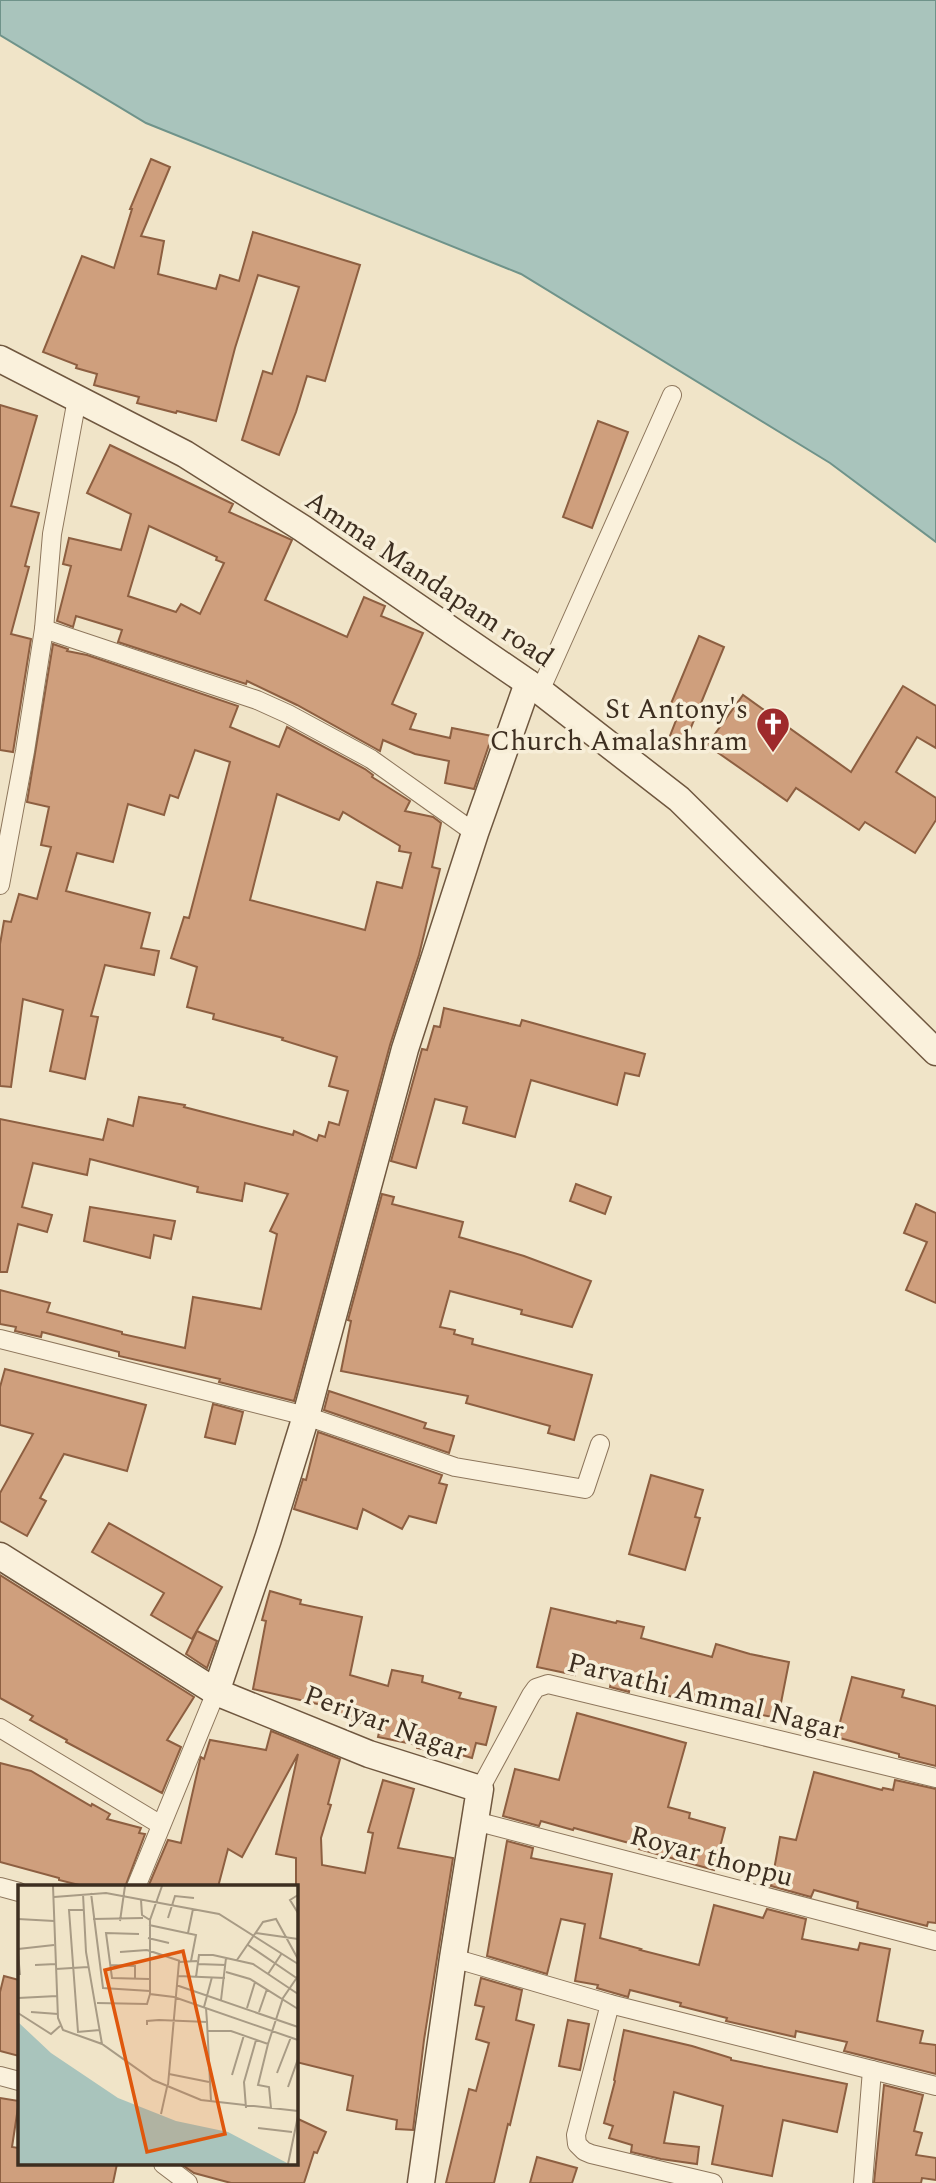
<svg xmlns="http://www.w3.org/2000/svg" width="936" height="2183" font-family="Spectral,serif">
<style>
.water{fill:#a9c4bc;stroke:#6f938a;stroke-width:2}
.building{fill:#cf9f7d;stroke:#8d5f41;stroke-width:2;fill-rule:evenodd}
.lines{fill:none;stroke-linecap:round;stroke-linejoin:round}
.street-casing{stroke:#8d765c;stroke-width:20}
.secondary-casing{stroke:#6f573f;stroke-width:29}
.street{stroke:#faf1dc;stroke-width:18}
.secondary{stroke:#faf1dc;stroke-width:26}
.labels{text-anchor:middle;stroke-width:7;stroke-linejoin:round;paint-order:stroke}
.street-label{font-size:28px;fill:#3d2e20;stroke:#f7eed8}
.poi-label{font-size:28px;fill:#3d2e20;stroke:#f7eed8;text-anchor:end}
.inset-road{fill:none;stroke:#a89b85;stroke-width:2}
.view{fill:#df570d;fill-opacity:0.15;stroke:#df570d;stroke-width:3.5}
.inset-edge{fill:none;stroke:#3d2e20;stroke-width:3.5}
</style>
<rect width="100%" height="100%" fill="#f0e4c8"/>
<!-- water -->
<path class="water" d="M0 0H936V542L830 463 521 274 146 123 0 35Z"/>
<!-- building -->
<g class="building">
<path d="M151 159 170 167 141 236 164 241 158 274 216 289 220 275 239 281 253 232 360 265 325 381 307 376 296 412 279 455 242 440 263 371 272 374 299 287 258 275 235 348 216 421 177 411 176 413 137 403 139 397 94 385 97 374 76 368 77 365 43 352 82 256 114 268 132 209H130Z"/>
<path d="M0 405 37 416 11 506 39 513 25 566 29 567 11 634 31 639 13 752 0 750Z"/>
<path d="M598 421 628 432 592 528 563 517Z"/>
<path d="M110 445 233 504 229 512 292 540 265 600 347 637 364 597 385 606 381 616 423 633 392 704 416 714 410 729 450 738 452 728 492 736 474 789 445 783 449 761 415 754 383 740 380 751 297 705 247 681 246 684 118 642 122 630 76 616 73 627 57 621 71 566 63 564 69 538 121 550 131 514 87 493ZM149 526 217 557 216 560 224 563 200 614 181 604 176 612 128 596Z"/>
<path d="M699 636 724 647 683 747 668 741 680 710 670 706Z"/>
<path d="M53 644 68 649 67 651 87 655 238 706 230 727 279 747 287 727 365 769 373 775 372 777 410 801 405 811 433 817 441 823 432 867 440 869 419 955 390 1045 294 1401 219 1382 220 1379 119 1356V1352L42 1332 41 1337 15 1331 16 1327 0 1324V1290L50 1303 47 1312 122 1332V1334L185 1348 193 1297 261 1309 277 1234 270 1231 288 1194 245 1183 242 1201 197 1192 198 1187 90 1159 87 1175 33 1163 22 1207 52 1215 47 1232 18 1224 7 1272H0V1119L103 1140 108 1119 133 1126 139 1097 185 1105 184 1107 293 1135 294 1131 317 1141 319 1135 325 1137 329 1122 339 1125 348 1091 329 1086 337 1057 282 1040 283 1038 213 1019 214 1014 187 1007 197 967 171 958 184 917 189 918 230 762 195 750 178 798 170 795 164 815 128 804 113 862 77 853 66 891 150 913 141 948 159 951 154 975 105 965 91 1016 98 1017 85 1079 50 1071 63 1010 23 999 11 1087 0 1086V944L4 921 11 922 19 894 37 899 51 847 41 845 49 807 27 802ZM277 794 339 820 343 812 400 846 399 851 411 853 402 888 377 882 365 930 250 900Z"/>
<path d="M903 686 936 706V748L917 737 896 772 936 798V820L915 853 865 822 859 830 796 788 787 801 707 745 743 695 851 772Z"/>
<path d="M444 1008 520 1026 522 1020 645 1054 639 1076 625 1073 617 1105 531 1080 515 1137 463 1123 467 1107 435 1099 416 1168 391 1161 422 1049 427 1050 434 1026 440 1027Z"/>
<path d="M576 1184 611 1197 605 1214 570 1201Z"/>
<path d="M382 1194 394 1197 392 1204 463 1222 459 1237 524 1256 591 1281 572 1327 521 1314 522 1310 450 1291 440 1327 455 1330 454 1334 473 1339 472 1344 592 1375 574 1440 548 1433 550 1426 466 1403 468 1396 341 1371 351 1321 348 1320Z"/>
<path d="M916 1204 936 1213V1303L906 1290 927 1242 904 1233Z"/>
<path d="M90 1207 175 1221 171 1239 154 1235 150 1258 84 1241Z"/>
<path d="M5 1369 146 1405 127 1471 64 1454 40 1498 46 1501 27 1536 0 1521V1493L33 1434 0 1425V1387Z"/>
<path d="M329 1391 426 1423 424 1428 454 1436 449 1453 324 1410Z"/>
<path d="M213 1404 243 1412 235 1444 205 1437Z"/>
<path d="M318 1432 442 1475 439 1483 447 1485 436 1523 409 1516 402 1529 363 1509 357 1529 294 1509 303 1479 306 1480Z"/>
<path d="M651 1475 703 1490 695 1517 700 1518 685 1570 629 1554Z"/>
<path d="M109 1523 222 1587 192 1639 151 1615 164 1593 92 1552Z"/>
<path d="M0 1575 194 1697 167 1740 181 1747 162 1793 66 1742 67 1740 30 1720 33 1716 0 1698Z"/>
<path d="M270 1591 301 1600 300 1604 362 1617 350 1675 388 1686 392 1670 423 1676 422 1682 461 1693 459 1698 496 1707 486 1745 476 1743 472 1758 447 1751 446 1754 417 1748V1745L378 1737 380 1728 337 1716 339 1709 253 1689 266 1621 262 1620Z"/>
<path d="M551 1608 616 1623 617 1621 644 1627 641 1638 712 1657 716 1644 750 1654 789 1662 778 1718 724 1708V1710L630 1686 629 1692 610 1687 613 1672 577 1663 575 1675 537 1667Z"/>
<path d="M197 1631 217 1641 207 1668 186 1654Z"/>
<path d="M852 1677 904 1690 902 1697 936 1706V1766L899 1757V1754L836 1737Z"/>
<path d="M577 1713 686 1743 668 1807 690 1813 689 1818 725 1828 714 1870 639 1849 640 1846 574 1828 573 1830 541 1821 539 1826 503 1816 515 1769 559 1780Z"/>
<path d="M271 1731 340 1759 328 1804 331 1805 321 1838 322 1865 365 1873 373 1833 368 1832 383 1780 414 1789 398 1848 453 1858 424 2040 413 2130 396 2129 397 2120 347 2110 353 2076 296 2062V1858L276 1854 298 1754 242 1857 228 1849 218 1887H148L168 1840 181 1843 200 1760 201 1757 204 1759 210 1740 266 1750Z"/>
<path d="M0 1763 31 1771 91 1806 92 1804 110 1814 107 1819 141 1828 139 1833 145 1834 125 1887H87L59 1880V1878L0 1862Z"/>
<path d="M814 1772 882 1790 883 1788 893 1790 895 1780 936 1789V1923L928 1922 927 1926 857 1908 858 1902 814 1890 811 1897 771 1886 780 1837 796 1840Z"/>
<path d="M507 1841 533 1848 531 1858 612 1874 600 1938 641 1949 640 1950 699 1965 714 1905 763 1918 767 1909 806 1919 802 1939 858 1950 860 1943 890 1949 877 2021 923 2031 920 2043 936 2045V2074L844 2051 847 2042 796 2031 795 2037 726 2021 727 2018 680 2006 681 2003 630 1990 628 1997 597 1988 598 1985 575 1981 585 1924 561 1919 547 1974 487 1956Z"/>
<path d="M4 1976 19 1980V2056L0 2051V1992Z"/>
<path d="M481 1978 522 1990 516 2020 534 2025 510 2125 508 2124 494 2183H446L469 2089 476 2091 489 2043 476 2039 484 2007 475 2005Z"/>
<path d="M568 2020 589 2024 580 2070 559 2066Z"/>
<path d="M624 2030 692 2046 731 2058V2060L847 2084 837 2132 783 2120 772 2176 712 2164 723 2106 674 2092 664 2143 699 2147 697 2164 661 2159 631 2152 632 2145 609 2138 613 2126 604 2123 615 2081 614 2080Z"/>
<path d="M884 2085 923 2095 914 2131 922 2133 916 2155 936 2158V2180L922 2178 921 2183H874Z"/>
<path d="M0 2098 19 2101 12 2147 19 2148V2164H117L113 2183H0Z"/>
<path d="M296 2118 326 2132 317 2153 314 2152 304 2183H231L194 2173 181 2164H296Z"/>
<path d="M537 2157 577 2168 572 2183H530Z"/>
</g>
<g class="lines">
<!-- street casing -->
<g class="street-casing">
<g id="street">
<path d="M44 629 257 700 288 714 371 759 475 833"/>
<path d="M540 691 672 395"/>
<path d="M0 885 25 751 44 629 52 534 77 399"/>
<path d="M0 1339 306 1416 455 1467 585 1489 600 1444"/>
<path d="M0 1728 161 1825"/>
<path d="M480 1789 531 1695 536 1688 548 1684 936 1778"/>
<path d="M475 1821 936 1941"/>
<path d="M0 1887 19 1892"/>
<path d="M136 1887 216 1692"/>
<path d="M453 1958 610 2004 872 2070 863 2183"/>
<path d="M610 2004 576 2135 577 2144 584 2151 591 2154 713 2183"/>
<path d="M872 2070 936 2086"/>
<path d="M0 2076 19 2081"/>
<path d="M163 2164 188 2183"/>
</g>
</g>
<!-- secondary casing -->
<g class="secondary-casing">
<g id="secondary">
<path d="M0 359 185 454 302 528 540 691 679 799 936 1052"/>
<path d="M0 1556 216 1692 369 1754 480 1789 453 1958 421 2183"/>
<path d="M216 1692 268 1539 306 1416 405 1049 475 833 528 683"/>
</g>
</g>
<!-- street -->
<use href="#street" class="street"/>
<!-- secondary -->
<use href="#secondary" class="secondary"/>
</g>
<!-- icons -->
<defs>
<g id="church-pin" transform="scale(1.75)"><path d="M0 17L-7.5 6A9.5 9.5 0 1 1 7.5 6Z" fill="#9e2a2b" stroke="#f7eed8"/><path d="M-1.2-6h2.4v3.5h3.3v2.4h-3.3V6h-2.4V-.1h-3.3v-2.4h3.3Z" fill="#fff"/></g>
</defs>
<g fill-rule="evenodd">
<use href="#church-pin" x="773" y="724"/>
</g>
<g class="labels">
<!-- street labels -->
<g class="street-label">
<text transform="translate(430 578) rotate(34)" y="10">Amma Mandapam road</text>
<text transform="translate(706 1695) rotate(14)" y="10">Parvathi Ammal Nagar</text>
<text transform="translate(386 1722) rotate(20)" y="10">Periyar Nagar</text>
<text transform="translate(712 1855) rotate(15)" y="10">Royar thoppu</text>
</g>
<!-- poi labels -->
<g class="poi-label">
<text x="748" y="718">St Antony's<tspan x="748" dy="32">Church Amalashram</tspan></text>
</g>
</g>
<!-- overview -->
<g transform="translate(18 1885)">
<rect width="280" height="280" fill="#f0e4c8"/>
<path d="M0 137 33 168 100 213 158 236 210 247 271 279H0Z" fill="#a9c4bc"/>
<path class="inset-road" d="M35 1 40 133 45 145 84 159 135 195 183 215 280 226M144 1 132 35V109L156 112 280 155M73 8 85 103 132 106M65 9 68 67 84 159M280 10 272 15 280 28M36 12 88 8 201 29 280 79M123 15 124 30 132 35M150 33 157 11 176 13M0 34 36 36M75 34 125 33M102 36 107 1M131 40 178 50 173 76M170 48 175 24M238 48 280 54M121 49 88 48 94 93 131 94M130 53 151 58M230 60 280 94M0 64 36 60M129 65 162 76M102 67 129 65M0 68 2 90M219 75 245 37 258 34 280 74M179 79 208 80M17 80 38 79M92 80 117 81V93M38 84 70 82M208 87 232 94 280 124M250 89 264 68M160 91 207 93M178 92 181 70H195L235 79 280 109M158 100 280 142M0 113 39 111M203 115 208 73M79 118 129 119 132 109M186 122 194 92M229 123 237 97M13 127 40 129M241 127 249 104M0 128 33 149 42 141M189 137 193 216M129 140V136L141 135 189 137 188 123M189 146H213L250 159 265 113 280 91M59 147 82 145M60 147 51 25H66M250 159 240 200 251 202 253 223M259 188 273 152M151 189 191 197M214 190 226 150M150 200 161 77 179 76M270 202 280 174M228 223 226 197 238 155M143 229 149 202M240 243 274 247M270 279 280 231"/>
<path class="view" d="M165 66 207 249 129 267 87 85Z"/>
<rect width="280" height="280" class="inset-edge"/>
</g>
</svg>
